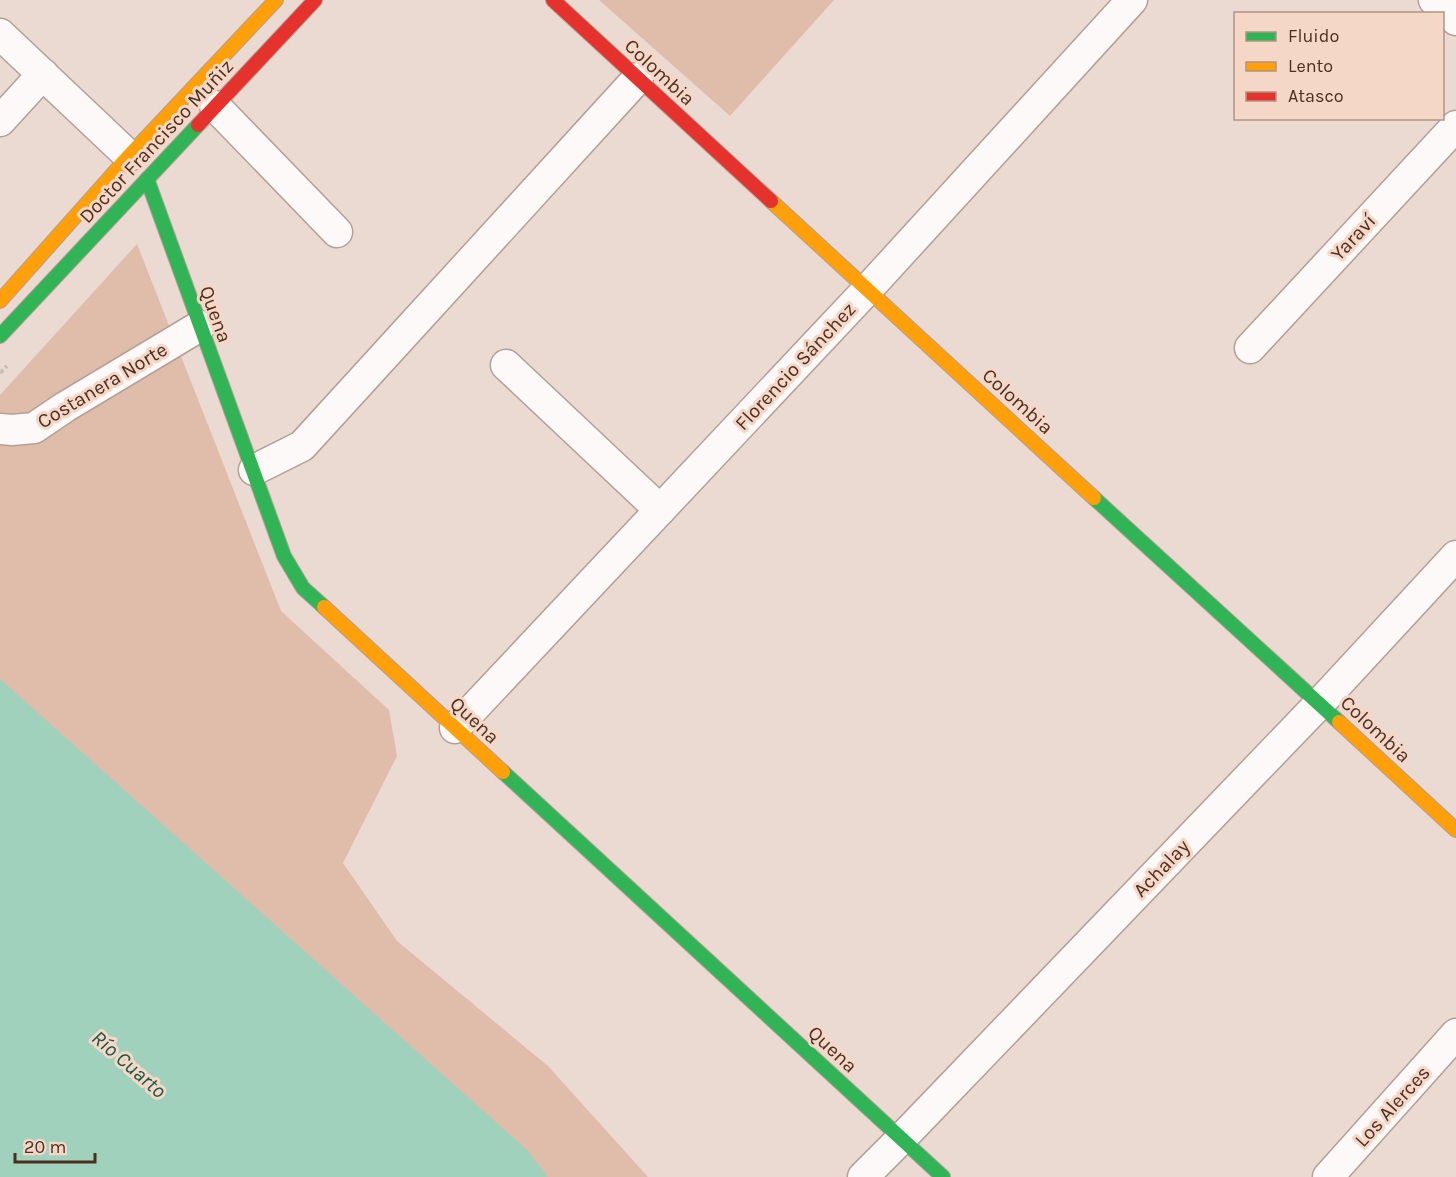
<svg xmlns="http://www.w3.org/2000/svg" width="1456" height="1177" font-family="Karla,sans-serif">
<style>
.green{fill:#e0bdaa}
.water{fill:#9fd1bc}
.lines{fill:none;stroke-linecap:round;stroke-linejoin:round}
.street-casing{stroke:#b4a094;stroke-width:33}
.fast-casing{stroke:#b4a094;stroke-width:16}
.slow-casing{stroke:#b4a094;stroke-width:16}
.jam-casing{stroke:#b4a094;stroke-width:16}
.path{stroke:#c6beb9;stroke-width:4;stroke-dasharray:4.5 3;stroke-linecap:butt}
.street{stroke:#fcf9f8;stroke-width:30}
.fast{stroke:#30b455;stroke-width:14}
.slow{stroke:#ff9f0a;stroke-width:14}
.jam{stroke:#e5322d;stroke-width:14}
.labels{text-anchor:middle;stroke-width:6;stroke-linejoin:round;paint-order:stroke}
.street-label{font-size:20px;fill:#4c2f1f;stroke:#f5d7c7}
.water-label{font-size:21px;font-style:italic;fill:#165644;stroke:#f5d7c7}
</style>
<rect width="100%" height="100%" fill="#eadad2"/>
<!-- green -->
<g class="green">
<path d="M599 0H834L730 116Z"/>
<path d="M137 244 281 611 389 710 397 756 343 863 397 941 548 1066 648 1177H547L0 682V395Z"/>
</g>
<!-- water -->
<path class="water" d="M0 679 527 1150 548 1177H0Z"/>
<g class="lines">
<!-- street casing -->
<g class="street-casing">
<g id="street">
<path d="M1434 0 1456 20"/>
<path d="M0 34 129 156"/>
<path d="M215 106 337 232"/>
<path d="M0 121 43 74"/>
<path d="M1250 348 1456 126"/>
<path d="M506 365 660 510"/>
<path d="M0 429 12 430 34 428 65 407 200 326"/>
<path d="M254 470 302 446 638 78"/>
<path d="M455 728 867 290 1132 0"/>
<path d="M863 1177 902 1138 1320 703 1456 556"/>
<path d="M1328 1177 1456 1034"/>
</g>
</g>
<!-- fast casing -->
<g class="fast-casing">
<g id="fast">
<path d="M147 179 284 556 303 588 324 607"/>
<path d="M0 336 198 125"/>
<path d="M1094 498 1339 722"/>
<path d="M503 772 943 1177"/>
</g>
</g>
<!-- slow casing -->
<g class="slow-casing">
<g id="slow">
<path d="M771 201 1094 498"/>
<path d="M0 301 129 156 276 0"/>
<path d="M324 607 503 772"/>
<path d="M1339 722 1456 830"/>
</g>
</g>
<!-- jam casing -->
<g class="jam-casing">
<g id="jam">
<path d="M553 0 771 201"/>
<path d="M198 125 315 0"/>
</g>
</g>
<!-- path -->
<path class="path" d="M0 373 7 366"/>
<!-- street -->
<use href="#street" class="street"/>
<!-- fast -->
<use href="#fast" class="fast"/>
<!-- slow -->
<use href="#slow" class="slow"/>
<!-- jam -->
<use href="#jam" class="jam"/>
</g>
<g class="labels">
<!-- street labels -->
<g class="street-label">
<text transform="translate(660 72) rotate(43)" y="7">Colombia</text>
<text transform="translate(156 141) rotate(-47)" y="7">Doctor Francisco Muñiz</text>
<text transform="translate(1353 237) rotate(-47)" y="7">Yaraví</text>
<text transform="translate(216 314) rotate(70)" y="7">Quena</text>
<text transform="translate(795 366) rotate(-47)" y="7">Florencio Sánchez</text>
<text transform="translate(102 385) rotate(-31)" y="7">Costanera Norte</text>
<text transform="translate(1018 401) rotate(42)" y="7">Colombia</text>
<text transform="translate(475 720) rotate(43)" y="7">Quena</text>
<text transform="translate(1376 729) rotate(43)" y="7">Colombia</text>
<text transform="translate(1161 868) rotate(-46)" y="7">Achalay</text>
<text transform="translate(833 1049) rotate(43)" y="7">Quena</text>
<text transform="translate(1392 1106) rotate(-48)" y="7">Los Alerces</text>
</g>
<!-- water labels -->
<g class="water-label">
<text transform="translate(129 1064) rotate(41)" y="7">Río Cuarto</text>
</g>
</g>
<!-- legend -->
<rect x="1234" y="12" width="210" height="108" fill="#f5d7c7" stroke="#b19484" stroke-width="1.5"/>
<rect x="1246" y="32" width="30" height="9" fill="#30b455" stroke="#b19484" stroke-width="1.5"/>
<text x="1288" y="42" font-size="18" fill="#4c2f1f">Fluido</text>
<rect x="1246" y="62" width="30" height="9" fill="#ff9f0a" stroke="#b19484" stroke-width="1.5"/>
<text x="1288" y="72" font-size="18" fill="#4c2f1f">Lento</text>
<rect x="1246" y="92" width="30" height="9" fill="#e5322d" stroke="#b19484" stroke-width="1.5"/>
<text x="1288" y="102" font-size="18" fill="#4c2f1f">Atasco</text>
<!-- scale -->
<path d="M15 1153v9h80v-9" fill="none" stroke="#4c2f1f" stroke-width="3"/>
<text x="24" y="1153" font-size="18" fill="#4c2f1f" stroke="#f5d7c7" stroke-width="4.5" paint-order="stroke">20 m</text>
</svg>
